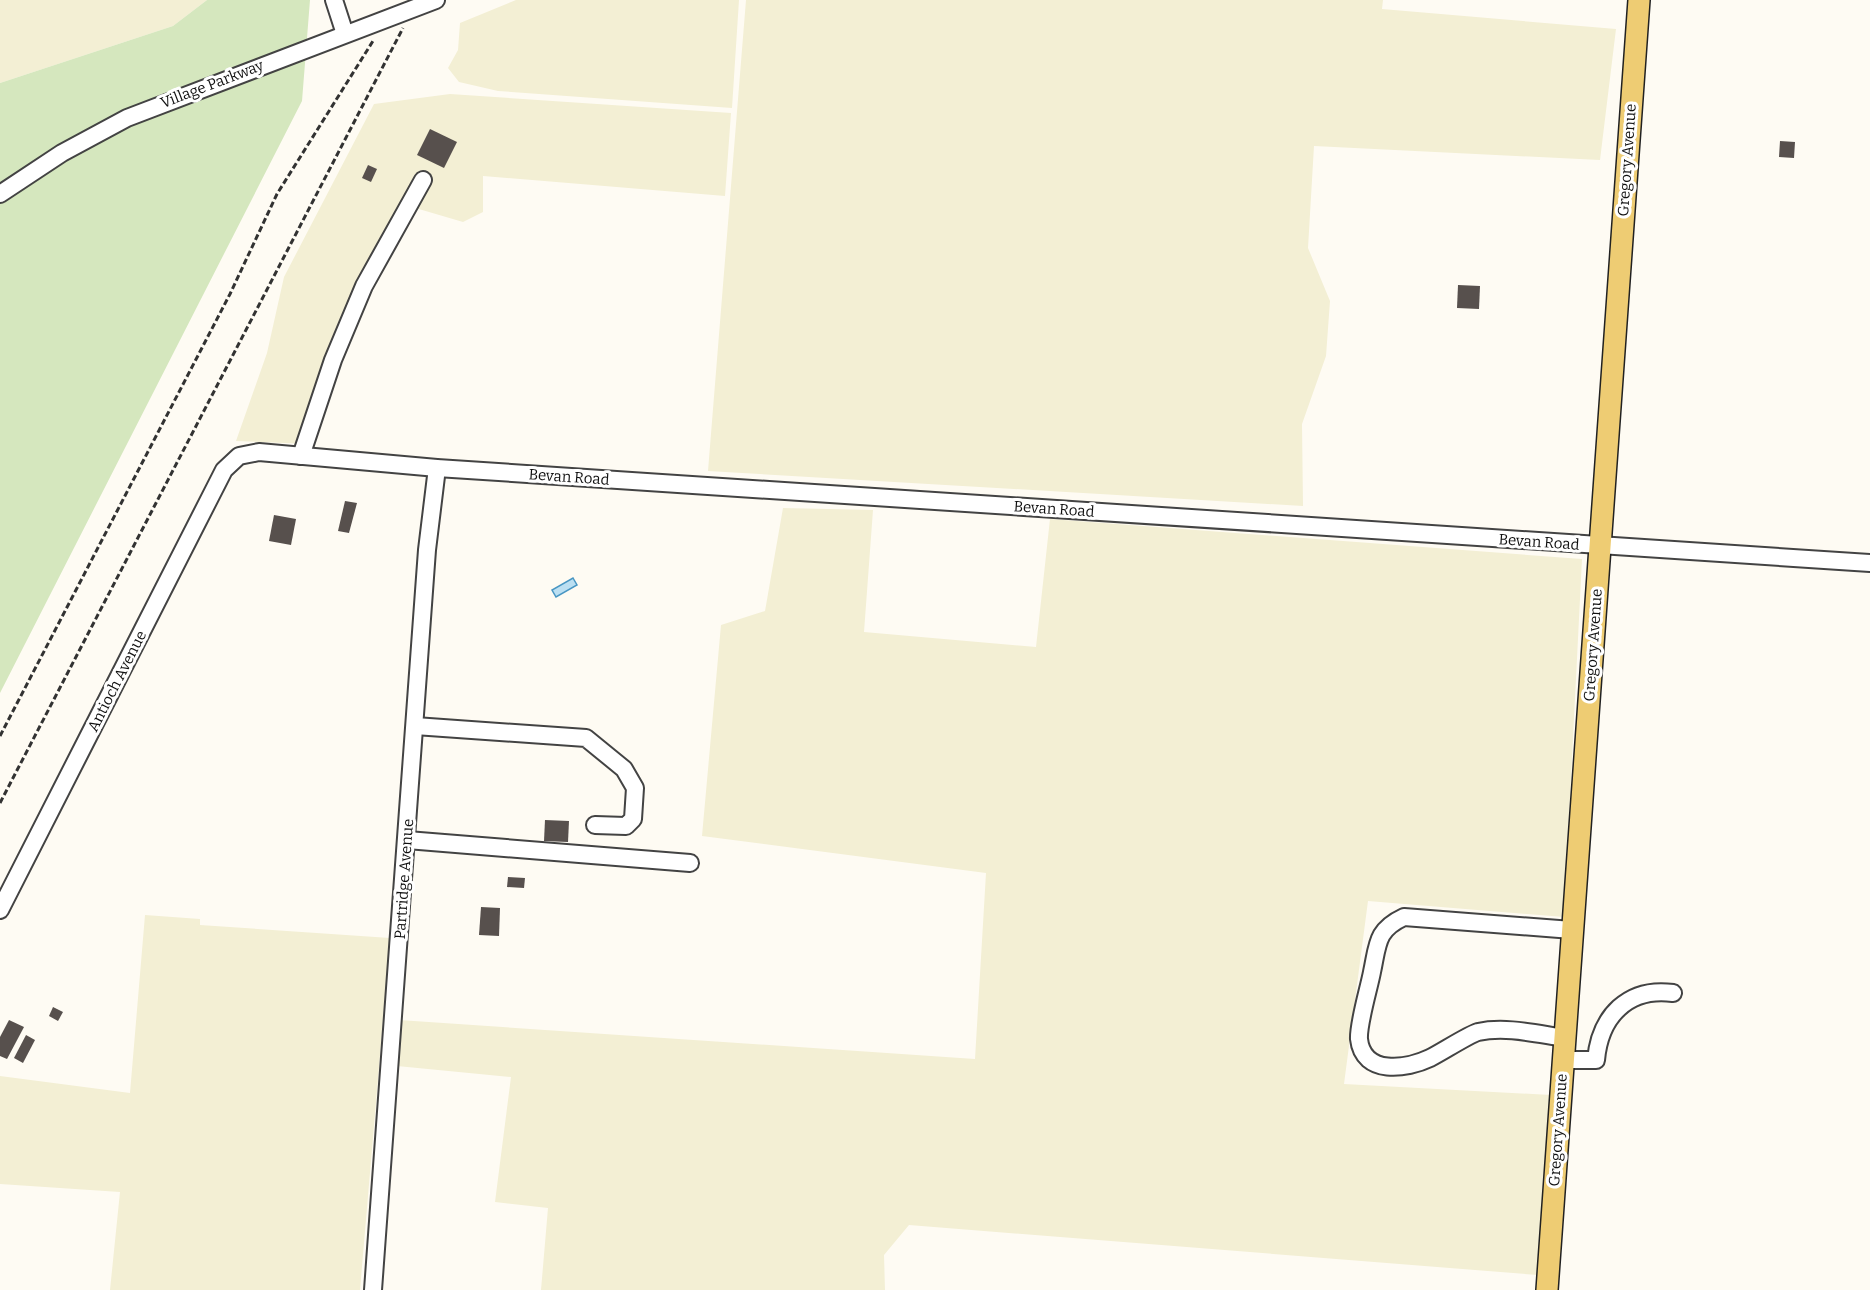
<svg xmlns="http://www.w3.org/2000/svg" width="1870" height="1290" font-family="Bitter,serif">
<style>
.farmland{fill:#f3efd4}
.green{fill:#d5e7be}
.water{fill:#bbdff2;stroke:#4896c3;stroke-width:1.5}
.building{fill:#57504d}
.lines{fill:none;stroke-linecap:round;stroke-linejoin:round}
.minor-casing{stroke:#434343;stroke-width:20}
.major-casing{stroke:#212121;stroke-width:24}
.path{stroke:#323232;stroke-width:3;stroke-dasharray:6 3;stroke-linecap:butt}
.minor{stroke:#fff;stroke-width:16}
.major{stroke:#eecc73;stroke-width:21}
.labels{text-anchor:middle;stroke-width:6;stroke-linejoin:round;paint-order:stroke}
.street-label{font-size:15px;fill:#101010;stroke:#fff}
</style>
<rect width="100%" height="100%" fill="#fefbf3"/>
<!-- farmland -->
<g class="farmland">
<path d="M0 0H207L173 26 0 83Z"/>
<path d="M516 0H739L732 108 498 91 459 82 448 68 458 50 460 23Z"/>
<path d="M746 0H1383L1382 9 1616 29 1600 160 1314 146 1308 248 1330 301 1326 356 1302 424 1303 506 708 471Z"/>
<path d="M450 94 731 113 725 196 483 176V212L463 222 412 207 355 318 309 444 236 441 267 353 284 277 374 104Z"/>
<path d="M783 508 873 510 864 632 1036 647 1050 519 1582 559 1564 917 1368 901 1344 1084 1551 1095 1538 1275 909 1225 884 1255 885 1290H541L548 1208 495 1202 511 1077 397 1066 399 1020 975 1059 986 873 702 836 721 625 765 611Z"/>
<path d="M145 915 200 919V925L390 938 360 1290H110L120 1192 0 1184V1076L130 1093Z"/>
</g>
<!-- green -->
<path class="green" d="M207 0H310L302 101 0 693V83L173 26Z"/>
<!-- water -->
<path class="water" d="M573 578 577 585 556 597 552 590Z"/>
<!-- building -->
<g class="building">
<path d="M430 129 457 142 444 168 417 155Z"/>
<path d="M1780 141 1795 142 1794 158 1779 157Z"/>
<path d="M368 165 377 169 371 182 362 178Z"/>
<path d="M1458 285 1480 286 1479 309 1457 308Z"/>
<path d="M345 501 357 503 349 533 338 531Z"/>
<path d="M274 515 296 519 291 545 269 541Z"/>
<path d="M545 820 569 821 568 842 544 841Z"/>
<path d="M508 877 525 878 524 888 507 887Z"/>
<path d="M481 907 500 908 499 936 479 935Z"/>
<path d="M53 1007 63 1012 58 1021 49 1016Z"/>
<path d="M9 1020 24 1027 7 1059 0 1056V1037Z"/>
<path d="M26 1035 35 1040 23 1063 14 1058Z"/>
</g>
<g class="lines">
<!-- minor casing -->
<g class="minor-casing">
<g id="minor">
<path d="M334 0 345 34"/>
<path d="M0 194 62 153 127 118 436 0"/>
<path d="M301 456 333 360 364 286 423 180"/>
<path d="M415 726 586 738 624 769 635 788 633 819 626 826 595 825"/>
<path d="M407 840 690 863"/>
<path d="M0 910 224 470 239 456 259 452 437 468 1870 563"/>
<path d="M1565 1038C1537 1034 1506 1026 1478 1032 1468 1035 1442 1052 1430 1058 1407 1069 1363 1076 1359 1039 1358 1024 1369 988 1372 972 1378 944 1376 930 1404 917L1572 930"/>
<path d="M1563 1060H1596C1600 1016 1628 987 1673 993"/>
<path d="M373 1290 427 550 437 468"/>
</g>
</g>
<!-- major casing -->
<g class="major-casing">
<path id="major" d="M1547 1290 1639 0"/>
</g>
<!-- path -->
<g class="path">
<path d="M0 736 230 294 277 194 373 41"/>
<path d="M0 803 403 28"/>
</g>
<!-- minor -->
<use href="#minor" class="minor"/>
<!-- major -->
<use href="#major" class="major"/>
</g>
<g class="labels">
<!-- street labels -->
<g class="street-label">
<text transform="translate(212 84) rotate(-21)" y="5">Village Parkway</text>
<text transform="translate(1627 160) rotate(-86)" y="5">Gregory Avenue</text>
<text transform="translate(569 477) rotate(4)" y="5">Bevan Road</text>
<text transform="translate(1054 509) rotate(4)" y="5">Bevan Road</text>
<text transform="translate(1539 542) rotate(4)" y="5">Bevan Road</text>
<text transform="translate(1593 645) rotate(-86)" y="5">Gregory Avenue</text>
<text transform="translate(117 681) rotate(-63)" y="5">Antioch Avenue</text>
<text transform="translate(404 879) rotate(-86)" y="5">Partridge Avenue</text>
<text transform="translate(1558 1130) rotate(-86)" y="5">Gregory Avenue</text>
</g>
</g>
</svg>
